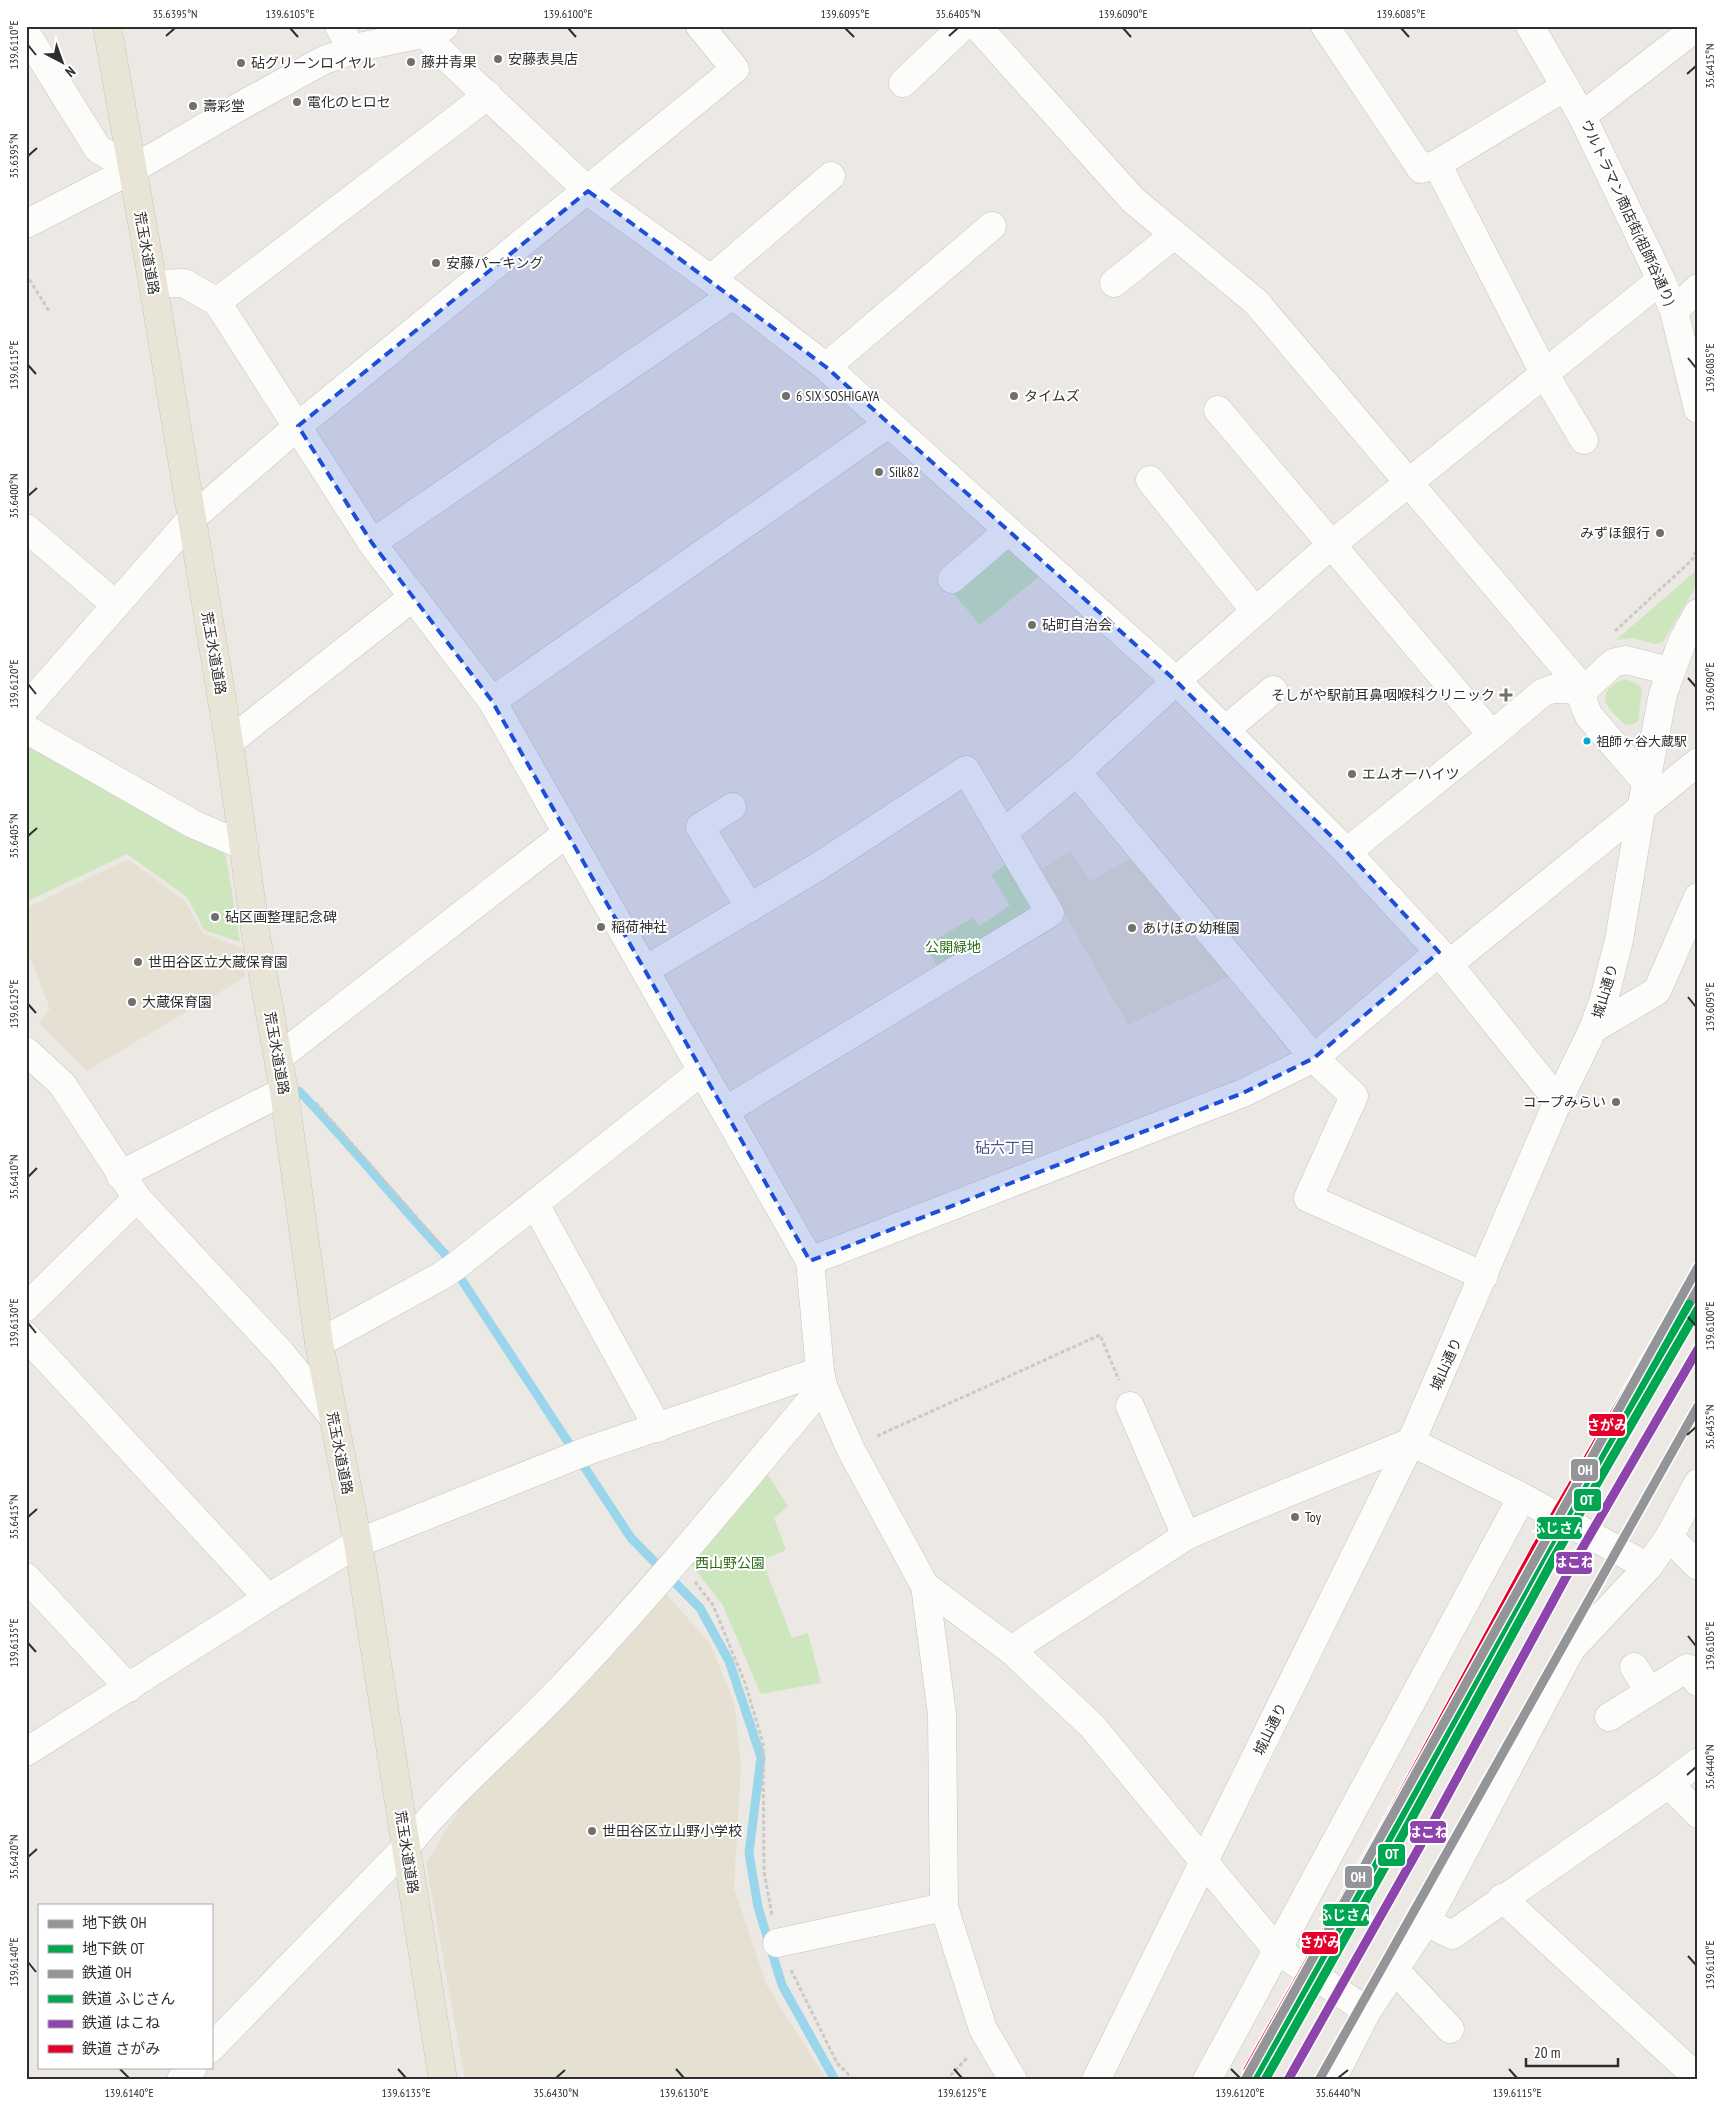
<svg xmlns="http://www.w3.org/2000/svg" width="1724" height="2106" font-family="'PT Sans Narrow','Noto Sans JP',sans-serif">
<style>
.education{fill:#e6e0d3}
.green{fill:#cee6be}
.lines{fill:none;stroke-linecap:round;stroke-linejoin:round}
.stream{stroke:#99d6ec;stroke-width:9}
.minor-casing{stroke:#c5c4c5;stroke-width:29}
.major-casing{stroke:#c6c5c4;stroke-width:29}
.path{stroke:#c9c9c8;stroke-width:3;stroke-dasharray:4 2.5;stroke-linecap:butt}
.minor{stroke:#fcfcfb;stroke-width:28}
.major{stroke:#e8e4d6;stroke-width:28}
.rail-1-casing{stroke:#fff;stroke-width:12}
.rail-2-casing{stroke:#fff;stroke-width:12}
.rail-3-casing{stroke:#fff;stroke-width:12}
.rail-4-casing{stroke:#fff;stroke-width:12}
.rail-1{stroke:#939598;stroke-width:9}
.rail-2{stroke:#00a651;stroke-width:9}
.rail-3{stroke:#8e44ad;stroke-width:9}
.rail-4{stroke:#e4002b;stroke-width:9}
.metro-1-casing{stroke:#fff;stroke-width:12}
.metro-2-casing{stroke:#fff;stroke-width:12}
.metro-1{stroke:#939598;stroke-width:9}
.metro-2{stroke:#00a650;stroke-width:9}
.marked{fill:#1d4ed8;fill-opacity:0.2;stroke:#1d4ed8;stroke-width:4;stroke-dasharray:10 6;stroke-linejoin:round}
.ticks{fill:none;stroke:#2e2e2e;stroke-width:2}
.poi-dot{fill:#706f6e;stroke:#fff;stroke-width:2}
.bus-dot{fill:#00a9ce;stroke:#fff;stroke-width:2}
.labels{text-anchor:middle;stroke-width:4;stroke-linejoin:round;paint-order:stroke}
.bus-label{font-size:13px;fill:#2e2e2e;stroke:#fff;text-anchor:start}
.poi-label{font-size:14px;fill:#2e2e2e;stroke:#fff;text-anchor:start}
.street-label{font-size:14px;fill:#2e2e2e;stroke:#fff}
.park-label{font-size:14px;fill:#2c6e1b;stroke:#fff}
.neighbourhood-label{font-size:15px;fill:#4d5680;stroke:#fff}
.line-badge{stroke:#fff;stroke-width:2}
.badge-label{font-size:14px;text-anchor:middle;font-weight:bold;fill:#fff}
.neatline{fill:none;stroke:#2e2e2e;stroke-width:2}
.ticks-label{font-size:12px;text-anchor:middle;fill:#2e2e2e}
</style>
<rect width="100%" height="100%" fill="#ece8e4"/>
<!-- education -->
<g class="education">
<path d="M1071 851 1090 881 1131 858 1230 976 1128 1025 1040 870Z"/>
<path d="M128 859 185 901 203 933 243 948 245 977 87 1071 39 1023 50 1009 26 947V908Z"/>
<path d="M666 1594 710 1643 734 1702 741 1763 734 1888 767 1986 827 2080H465L426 1863 466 1798 581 1688Z"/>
</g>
<!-- green -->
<g class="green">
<path d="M1005 548 1023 550 1042 574 980 625 954 594Z"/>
<path d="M1698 569V583L1663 642 1655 644 1632 638 1616 640Z"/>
<path d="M1626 679 1639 685 1642 689 1638 721C1634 725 1630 725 1624 724 1619 718 1611 712 1607 705 1600 692 1615 681 1626 679Z"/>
<path d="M32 746 217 847 226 856 240 942 204 930 187 897 127 854 26 902V748Z"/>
<path d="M1014 858 1045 911 941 972 925 946 972 918 980 926 1010 905 991 875Z"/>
<path d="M766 1472 788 1506 774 1518 786 1550 762 1560 792 1638 808 1633 821 1683 761 1694 722 1604 690 1563Z"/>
</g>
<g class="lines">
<!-- stream -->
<path class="stream" d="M299 1091C350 1144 395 1200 444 1253L631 1538 700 1608 729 1661 761 1757 749 1853 758 1907 782 1985 835 2080"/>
<!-- minor casing -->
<g class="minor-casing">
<g id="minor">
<path d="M339 26 352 50"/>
<path d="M977 26 1133 200 1256 302 1584 690"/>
<path d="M1325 26 1421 169 1437 164 1565 87"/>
<path d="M1530 26 1582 116 1661 280 1674 311 1698 409"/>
<path d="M26 33 98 149 133 169"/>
<path d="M427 33 438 49 588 191 733 295 826 367 1176 681 1347 852 1439 952 1558 1101"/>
<path d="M903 83 963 26"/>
<path d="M1582 116 1698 26"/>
<path d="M1437 164 1544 373 1584 440"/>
<path d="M26 224 133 169 237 108 324 60 364 46 427 33 444 27"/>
<path d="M711 279 831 176"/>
<path d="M1114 283 1174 235"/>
<path d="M153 284 184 283 217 302 372 543 492 701 810 1261 820 1371 823 1386 850 1448 925 1586 942 1714 944 1907 983 2029 1013 2080"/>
<path d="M217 302 488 95"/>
<path d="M1674 311 1698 288"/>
<path d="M826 367 992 226"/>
<path d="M1218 410 1492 735"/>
<path d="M1150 480 1255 611"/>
<path d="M26 528 116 605"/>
<path d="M372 543 733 295"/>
<path d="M952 579 1008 531"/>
<path d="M492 701 888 424"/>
<path d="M26 708 191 519 298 426 735 69 700 26"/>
<path d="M26 729 193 824 244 846"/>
<path d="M1225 730 1273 690"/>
<path d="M229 742 413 597"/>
<path d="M1077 772 1314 1058 1354 1096 1308 1198 1484 1276"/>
<path d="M1646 782 1589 716 1583 702 1584 690 1613 663 1626 660 1670 671"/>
<path d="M732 807 700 827 750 908"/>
<path d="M1347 852 1492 735 1542 693 1552 689 1584 690"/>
<path d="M1449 964 1698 762"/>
<path d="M645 970 819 866 966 770 1003 833 1077 772 1176 681 1331 545 1661 280"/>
<path d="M1593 1029 1657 991 1698 897"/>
<path d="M26 1051 62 1084 137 1198 281 1353 333 1417"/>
<path d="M279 1057 567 833"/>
<path d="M725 1111 1050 913 1003 833"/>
<path d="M120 1175 284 1091"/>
<path d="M535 1204 658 1428"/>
<path d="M810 1261 1243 1093 1314 1058 1439 952"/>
<path d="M26 1307 137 1198"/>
<path d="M26 1336 268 1598"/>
<path d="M319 1343 441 1276 456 1266 702 1071"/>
<path d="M1130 1406 1186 1536"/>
<path d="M1669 1537 1698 1566"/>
<path d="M26 1577 129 1688"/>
<path d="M925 1586 1011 1650 1092 1726 1277 1950 1367 2011"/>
<path d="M1011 1650 1186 1536 1243 1511 1411 1442 1522 1497 1648 1567"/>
<path d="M1634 1667 1649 1691"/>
<path d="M1609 1717 1687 1668 1698 1682"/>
<path d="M26 1752 268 1598 358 1543 587 1451 820 1371"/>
<path d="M1669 1784 1698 1814"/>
<path d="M1502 1898 1698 2078"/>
<path d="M1426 1922 1452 1935 1669 1784 1698 1762"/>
<path d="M777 1943 944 1907"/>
<path d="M1395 1970 1450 2029"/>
<path d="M211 2048 406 1847C455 1786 516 1737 569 1680 658 1586 740 1485 823 1386"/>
<path d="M181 2080 193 2067"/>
<path d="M1096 2080 1411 1442 1558 1101 1593 1029 1604 999 1619 940 1646 782 1663 694 1682 642 1698 613"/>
<path d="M1207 2080 1522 1497"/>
<path d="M1332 2080 1367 2011 1426 1922 1571 1649 1648 1567 1669 1537 1698 1483"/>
</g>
</g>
<!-- major casing -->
<g class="major-casing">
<path id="major" d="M107 26 153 284 229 742 256 936 284 1091 319 1343 358 1543 443 2080"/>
</g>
<!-- path -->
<g class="path">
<path d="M26 274 49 311"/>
<path d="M1615 631 1692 560 1698 547"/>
<path d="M316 1103 439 1243"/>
<path d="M877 1436 1100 1335 1119 1380"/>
<path d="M695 1582 713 1605 745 1683 763 1743 764 1872 772 1915"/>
<path d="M791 1970 837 2063 854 2080"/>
<path d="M946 2080 967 2058"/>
</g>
<!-- minor -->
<use href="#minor" class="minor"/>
<!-- major -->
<use href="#major" class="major"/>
<!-- rail-1 casing -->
<g class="rail-1-casing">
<g id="rail-1">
<path d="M1257 2080 1698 1288"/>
<path d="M1319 2080 1698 1406"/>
</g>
</g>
<!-- rail-2 casing -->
<g class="rail-2-casing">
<path id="rail-2" d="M1256 2075 1392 1833 1546 1551 1689 1304"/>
</g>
<!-- rail-3 casing -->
<g class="rail-3-casing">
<path id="rail-3" d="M1288 2080 1419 1848 1572 1566 1698 1349"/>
</g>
<!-- rail-4 casing -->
<g class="rail-4-casing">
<path id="rail-4" d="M1248 2070 1384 1828 1537 1546 1681 1299"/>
</g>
<!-- rail-1 -->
<use href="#rail-1" class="rail-1"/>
<!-- rail-2 -->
<use href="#rail-2" class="rail-2"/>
<!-- rail-3 -->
<use href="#rail-3" class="rail-3"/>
<!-- rail-4 -->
<use href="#rail-4" class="rail-4"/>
<!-- metro-1 casing -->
<g class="metro-1-casing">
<path id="metro-1" d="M1245 2080 1698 1267"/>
</g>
<!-- metro-2 casing -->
<g class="metro-2-casing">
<path id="metro-2" d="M1265 2080 1401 1838 1555 1556 1698 1309"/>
</g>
<!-- metro-1 -->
<use href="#metro-1" class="metro-1"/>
<!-- metro-2 -->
<use href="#metro-2" class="metro-2"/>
</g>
<!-- marked area -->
<path class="marked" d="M588 191 826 367 1176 681 1347 852 1439 952 1314 1058 1243 1093 810 1261 492 701 372 543 298 426Z"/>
<!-- ticks -->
<path class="ticks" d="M290 28 298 37M568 28 576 37M845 28 854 37M1123 28 1131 37M1401 28 1409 37M166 36 175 28M949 36 958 28M28 45 36 55M1687 74 1696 66M28 156 37 148M1688 358 1696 368M28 365 36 374M28 496 37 488M1688 678 1696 687M28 684 36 694M28 836 37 828M1688 997 1696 1007M28 1004 36 1013M28 1177 37 1168M1688 1317 1696 1326M28 1323 36 1333M1687 1435 1696 1427M28 1517 37 1509M1688 1636 1696 1646M28 1643 36 1652M1687 1775 1696 1767M28 1857 37 1849M1688 1956 1696 1965M28 1962 36 1972M120 2069 129 2078M398 2069 406 2078M676 2069 684 2078M954 2069 962 2078M1231 2069 1240 2078M1509 2069 1517 2078M556 2078 565 2070M1338 2078 1348 2070"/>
<!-- markers -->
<g class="poi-dot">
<circle cx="498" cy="59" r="5"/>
<circle cx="411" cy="62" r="5"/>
<circle cx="241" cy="63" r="5"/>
<circle cx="297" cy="102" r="5"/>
<circle cx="193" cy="106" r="5"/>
<circle cx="436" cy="263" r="5"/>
<circle cx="786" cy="396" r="5"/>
<circle cx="1014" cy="396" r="5"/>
<circle cx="879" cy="472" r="5"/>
<circle cx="1660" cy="533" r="5"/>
<circle cx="1032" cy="625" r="5"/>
<path d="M1503.5 687.5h5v5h5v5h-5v5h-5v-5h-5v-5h5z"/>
<circle cx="1352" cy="774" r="5"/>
<circle cx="215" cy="917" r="5"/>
<circle cx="601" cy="927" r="5"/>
<circle cx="1132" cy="928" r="5"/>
<circle cx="138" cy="962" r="5"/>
<circle cx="132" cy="1002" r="5"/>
<circle cx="1616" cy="1102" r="5"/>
<circle cx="1295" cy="1517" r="5"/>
<circle cx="592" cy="1831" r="5"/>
</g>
<circle class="bus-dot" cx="1587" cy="741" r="4.5"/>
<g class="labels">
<!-- bus labels -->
<g class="bus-label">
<text x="1596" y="746">祖師ヶ谷大蔵駅</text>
</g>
<!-- poi labels -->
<g class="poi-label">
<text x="508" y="64">安藤表具店</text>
<text x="421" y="67">藤井青果</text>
<text x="251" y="68">砧グリーンロイヤル</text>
<text x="307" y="107">電化のヒロセ</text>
<text x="203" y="111">壽彩堂</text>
<text x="446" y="268">安藤パーキング</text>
<text x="796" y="401">6 SIX SOSHIGAYA</text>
<text x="1024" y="401">タイムズ</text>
<text x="889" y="477">Silk82</text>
<text x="1650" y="538" text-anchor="end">みずほ銀行</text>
<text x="1042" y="630">砧町自治会</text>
<text x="1495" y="700" text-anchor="end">そしがや駅前耳鼻咽喉科クリニック</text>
<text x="1362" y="779">エムオーハイツ</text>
<text x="225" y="922">砧区画整理記念碑</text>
<text x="611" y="932">稲荷神社</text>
<text x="1142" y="933">あけぼの幼稚園</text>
<text x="148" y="967">世田谷区立大蔵保育園</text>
<text x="142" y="1007">大蔵保育園</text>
<text x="1606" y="1107" text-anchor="end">コープみらい</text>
<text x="1305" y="1522">Toy</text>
<text x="602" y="1836">世田谷区立山野小学校</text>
</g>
<!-- street labels -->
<g class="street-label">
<text transform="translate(1628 212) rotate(65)" y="5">ウルトラマン商店街(祖師谷通り)</text>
<text transform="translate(147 253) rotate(80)" y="5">荒玉水道道路</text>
<text transform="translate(214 653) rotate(80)" y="5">荒玉水道道路</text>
<text transform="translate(1605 991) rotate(-73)" y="5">城山通り</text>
<text transform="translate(277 1053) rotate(80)" y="5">荒玉水道道路</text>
<text transform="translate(1446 1364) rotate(-66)" y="5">城山通り</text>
<text transform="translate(340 1453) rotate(79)" y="5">荒玉水道道路</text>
<text transform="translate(1270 1729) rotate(-64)" y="5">城山通り</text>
<text transform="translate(407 1852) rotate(81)" y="5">荒玉水道道路</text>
</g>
<!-- park labels -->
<g class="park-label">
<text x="953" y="952">公開緑地</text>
<text x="730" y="1568">西山野公園</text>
</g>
<!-- neighbourhood labels -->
<g class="neighbourhood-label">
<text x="1005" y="1153">砧六丁目</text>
</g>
</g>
<g class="line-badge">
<rect x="1588" y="1413" width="38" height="24" rx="5" fill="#e4002b"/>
<rect x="1570" y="1458" width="29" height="24" rx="5" fill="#939598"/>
<rect x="1573" y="1488" width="29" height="24" rx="5" fill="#00a650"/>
<rect x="1536" y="1516" width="47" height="24" rx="5" fill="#00a651"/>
<rect x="1555" y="1551" width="38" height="24" rx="5" fill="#8e44ad"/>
<rect x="1409" y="1820" width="38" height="24" rx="5" fill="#8e44ad"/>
<rect x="1377" y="1843" width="29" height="24" rx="5" fill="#00a650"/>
<rect x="1344" y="1865" width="29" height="24" rx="5" fill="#939598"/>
<rect x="1322" y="1903" width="48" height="24" rx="5" fill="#00a651"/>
<rect x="1301" y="1931" width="38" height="24" rx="5" fill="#e4002b"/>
</g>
<g class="badge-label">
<text x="1607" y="1430">さがみ</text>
<text x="1585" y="1475">OH</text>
<text x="1587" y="1505">OT</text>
<text x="1559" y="1533">ふじさん</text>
<text x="1574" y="1567">はこね</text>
<text x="1428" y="1837">はこね</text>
<text x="1392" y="1859">OT</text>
<text x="1358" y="1882">OH</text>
<text x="1346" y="1920">ふじさん</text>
<text x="1320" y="1947">さがみ</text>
</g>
<!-- border -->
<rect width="1724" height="2106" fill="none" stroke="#ffffff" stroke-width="55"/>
<!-- legend -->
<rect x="38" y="1904" width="175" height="165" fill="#ffffff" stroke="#ababab"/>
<rect x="48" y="1920" width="25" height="8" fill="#939598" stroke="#ababab"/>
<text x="82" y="1928" font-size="15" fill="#2e2e2e">地下鉄 OH</text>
<rect x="48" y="1945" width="25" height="8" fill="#00a650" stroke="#ababab"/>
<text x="82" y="1954" font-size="15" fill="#2e2e2e">地下鉄 OT</text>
<rect x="48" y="1970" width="25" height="8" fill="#939598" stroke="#ababab"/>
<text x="82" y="1978" font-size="15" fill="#2e2e2e">鉄道 OH</text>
<rect x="48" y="1995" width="25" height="8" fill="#00a651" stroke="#ababab"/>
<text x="82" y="2004" font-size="15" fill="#2e2e2e">鉄道 ふじさん</text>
<rect x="48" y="2020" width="25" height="8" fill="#8e44ad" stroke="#ababab"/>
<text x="82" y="2028" font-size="15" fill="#2e2e2e">鉄道 はこね</text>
<rect x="48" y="2045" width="25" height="8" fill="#e4002b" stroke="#ababab"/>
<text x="82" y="2054" font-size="15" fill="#2e2e2e">鉄道 さがみ</text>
<!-- north arrow -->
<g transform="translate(62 62) rotate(139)" stroke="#ffffff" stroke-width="4" paint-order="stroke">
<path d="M0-4L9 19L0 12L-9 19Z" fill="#2e2e2e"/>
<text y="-8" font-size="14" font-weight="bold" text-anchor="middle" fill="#2e2e2e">N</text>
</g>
<!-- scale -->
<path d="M1526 2058v8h92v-8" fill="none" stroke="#2e2e2e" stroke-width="2.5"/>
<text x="1534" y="2058" font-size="15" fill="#2e2e2e" stroke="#ffffff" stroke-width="4" paint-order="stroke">20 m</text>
<rect x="28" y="28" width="1668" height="2050" class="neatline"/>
<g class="ticks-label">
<text x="175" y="18">35.6395°N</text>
<text x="290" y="18">139.6105°E</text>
<text x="568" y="18">139.6100°E</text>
<text x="845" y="18">139.6095°E</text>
<text x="958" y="18">35.6405°N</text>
<text x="1123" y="18">139.6090°E</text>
<text x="1401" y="18">139.6085°E</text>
<text transform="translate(14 45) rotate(-90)" y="4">139.6110°E</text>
<text transform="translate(1710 66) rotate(-90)" y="4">35.6415°N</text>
<text transform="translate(14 156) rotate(-90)" y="4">35.6395°N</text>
<text transform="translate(14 365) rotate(-90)" y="4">139.6115°E</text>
<text transform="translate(1710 368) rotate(-90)" y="4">139.6085°E</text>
<text transform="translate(14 496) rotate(-90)" y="4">35.6400°N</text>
<text transform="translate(14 684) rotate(-90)" y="4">139.6120°E</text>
<text transform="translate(1710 687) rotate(-90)" y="4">139.6090°E</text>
<text transform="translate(14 836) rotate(-90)" y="4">35.6405°N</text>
<text transform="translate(14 1004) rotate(-90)" y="4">139.6125°E</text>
<text transform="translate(1710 1007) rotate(-90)" y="4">139.6095°E</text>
<text transform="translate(14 1177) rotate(-90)" y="4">35.6410°N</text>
<text transform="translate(14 1323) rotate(-90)" y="4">139.6130°E</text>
<text transform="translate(1710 1326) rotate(-90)" y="4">139.6100°E</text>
<text transform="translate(1710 1427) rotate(-90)" y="4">35.6435°N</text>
<text transform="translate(14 1517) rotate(-90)" y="4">35.6415°N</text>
<text transform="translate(14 1643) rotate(-90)" y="4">139.6135°E</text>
<text transform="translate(1710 1646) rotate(-90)" y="4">139.6105°E</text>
<text transform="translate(1710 1767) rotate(-90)" y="4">35.6440°N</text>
<text transform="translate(14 1857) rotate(-90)" y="4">35.6420°N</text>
<text transform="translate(14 1962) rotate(-90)" y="4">139.6140°E</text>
<text transform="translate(1710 1965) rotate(-90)" y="4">139.6110°E</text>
<text x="129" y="2097">139.6140°E</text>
<text x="406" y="2097">139.6135°E</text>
<text x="556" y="2097">35.6430°N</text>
<text x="684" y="2097">139.6130°E</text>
<text x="962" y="2097">139.6125°E</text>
<text x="1240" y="2097">139.6120°E</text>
<text x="1338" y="2097">35.6440°N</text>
<text x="1517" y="2097">139.6115°E</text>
</g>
</svg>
